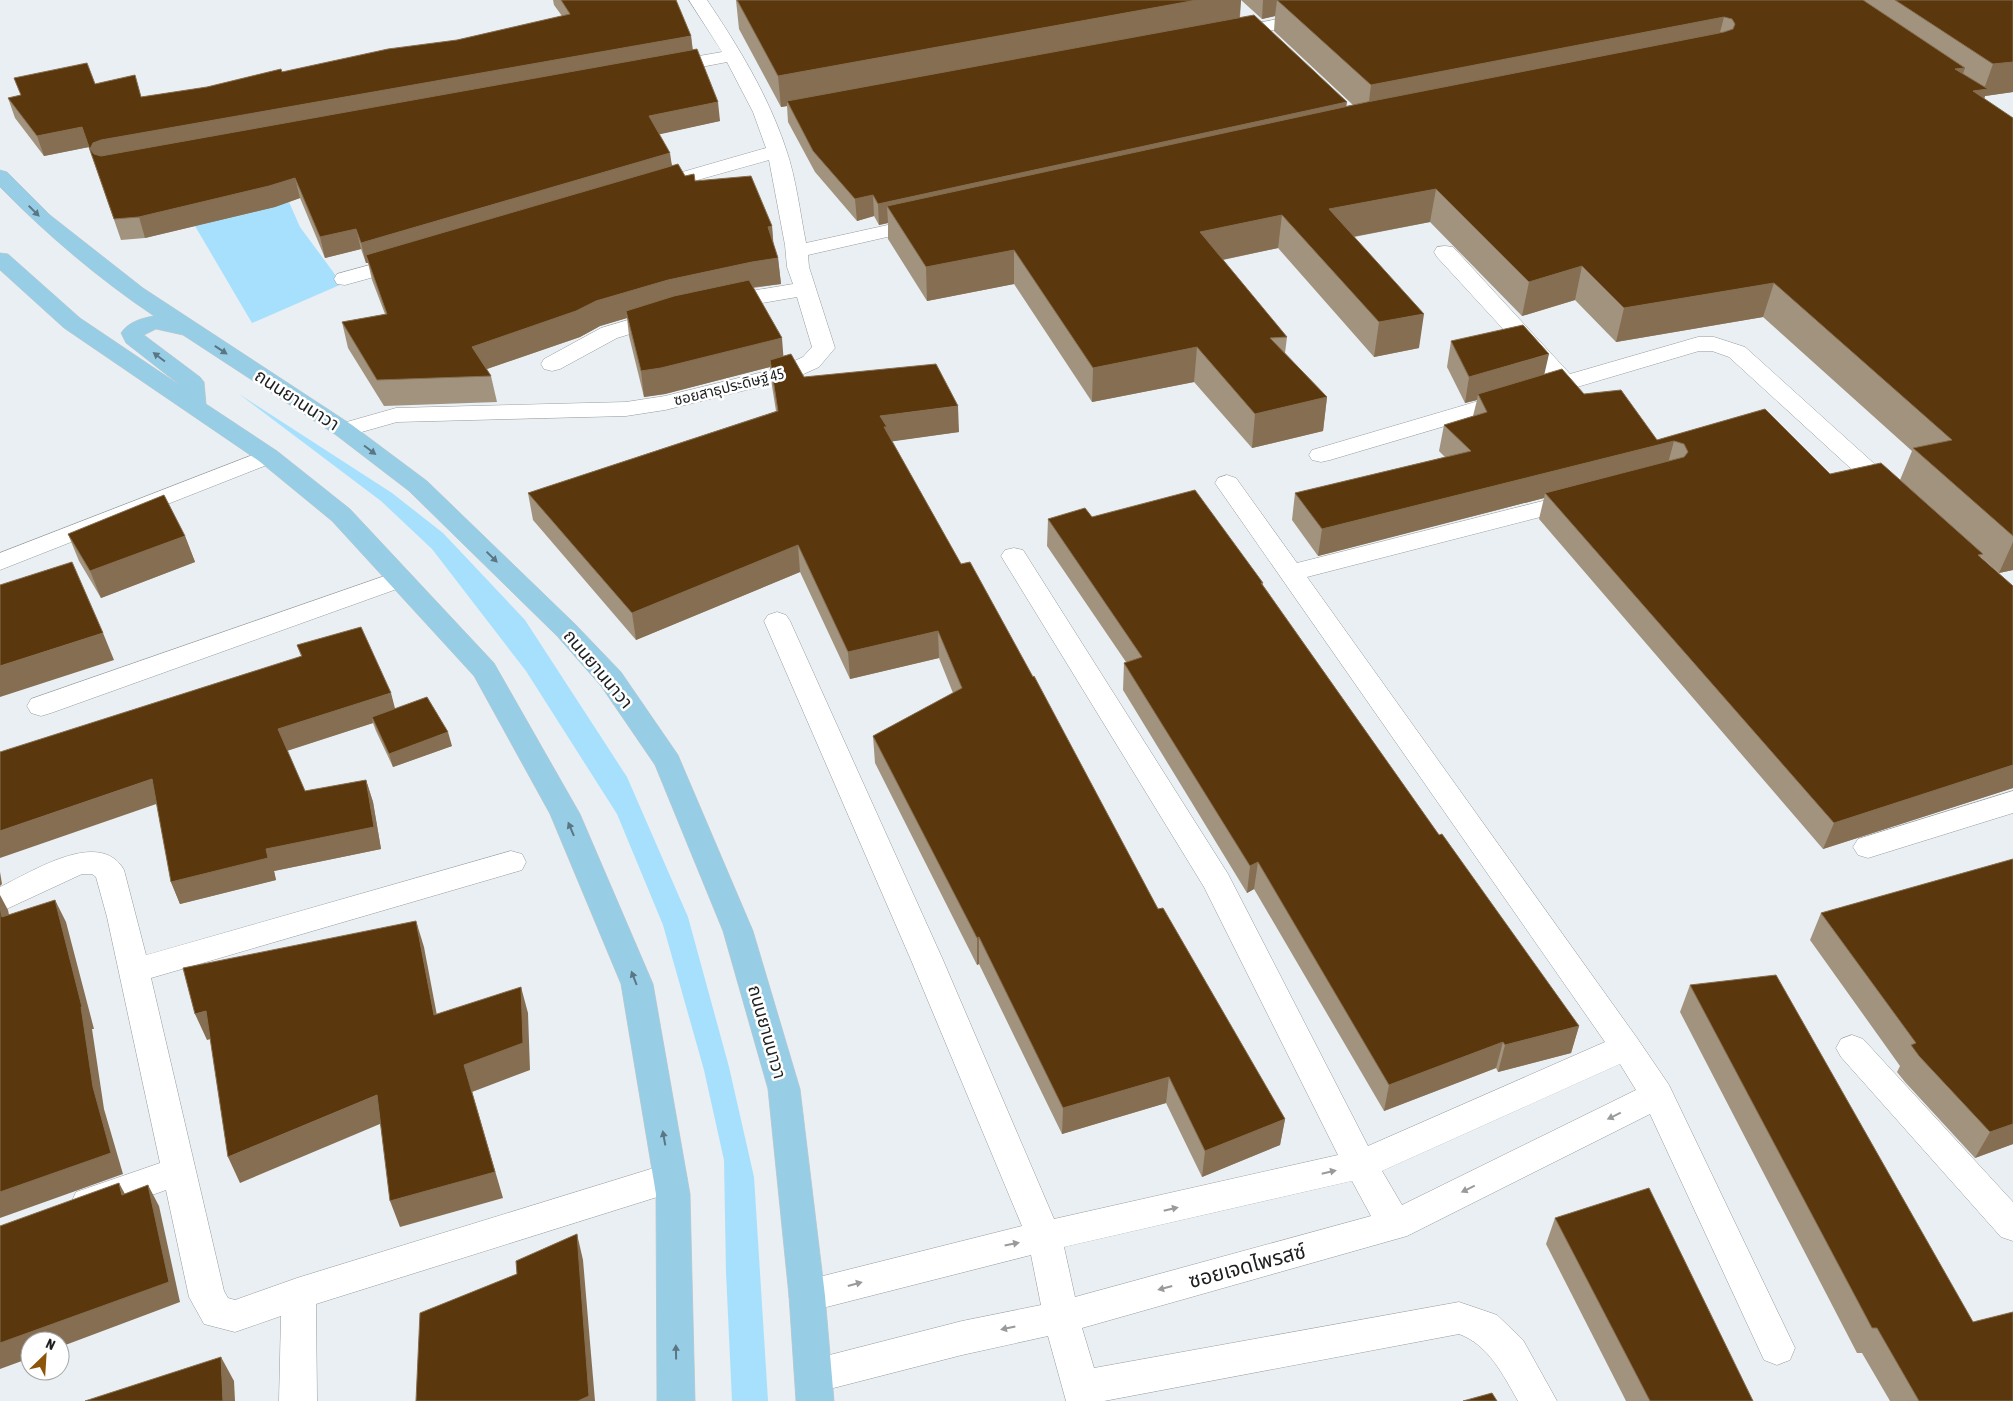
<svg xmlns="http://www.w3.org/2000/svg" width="2013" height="1401" font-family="'Asap Condensed','Noto Sans Thai',sans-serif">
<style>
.green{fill:#a7e0fd}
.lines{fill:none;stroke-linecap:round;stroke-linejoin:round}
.minor-casing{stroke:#969b9d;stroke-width:1}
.major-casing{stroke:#c9c9c9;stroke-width:1}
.minor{fill:#fff;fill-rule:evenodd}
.major{fill:#98cde6;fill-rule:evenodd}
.wall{fill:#a2937f;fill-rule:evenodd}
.shaded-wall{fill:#856e51}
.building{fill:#5a370c;stroke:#856e51}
.oneway{fill:#5a7682}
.oneway2{fill:#999a9a}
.labels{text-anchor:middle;stroke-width:5;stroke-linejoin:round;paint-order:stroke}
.far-street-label{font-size:15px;fill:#1c1e1f;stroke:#fff}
.street-label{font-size:18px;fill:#1c1e1f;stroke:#fff}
.near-street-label{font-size:21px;fill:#1c1e1f;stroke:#fff}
</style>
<rect width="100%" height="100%" fill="#e9eff2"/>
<!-- green -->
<g class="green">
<path d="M289 202 300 227 342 284 252 323 195 226Z"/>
<path d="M239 394 392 493 443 533 525 620 627 777 688 917 729 1067 754 1177 768 1401H732L726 1272 724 1160 704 1070 663 925 617 814 526 671 432 549 381 501Z"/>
</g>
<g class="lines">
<!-- minor casing -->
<g class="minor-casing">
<g id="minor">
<path d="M689 0H707C738 46 768 95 786 149 796 178 800 212 806 243L924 217 931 219 934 223 931 227 808 255 809 267 835 348 819 367 795 378 665 410 626 416 397 422 344 437 336 435 332 430 336 425 396 408 626 402 665 396 779 368 803 357 812 347 797 297 721 310 713 308 710 303 713 298 721 296 793 284 787 267 785 245 769 160 658 191 651 189 648 185 651 181 766 148 753 112 727 62 665 74 658 72 656 68 658 64 665 62 722 52Z"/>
<path d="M1310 13 1316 14 1319 18 1316 22 1230 38 1224 37 1221 33 1224 29 1230 28Z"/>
<path d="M1445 246 1453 247 1570 374 1698 337H1714L1745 347 1900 487 1903 492 1900 497 1891 500 1882 497 1729 357 1712 351H1699L1330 460 1321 462 1312 460 1309 455 1312 450 1550 380 1437 257 1434 252 1437 247Z"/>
<path d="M406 255 414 256 417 261 414 266 345 285 337 284 334 279 337 274Z"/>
<path d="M665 309 673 311 676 316 673 321 617 338 560 369 552 371 544 369 541 364 544 359 601 328Z"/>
<path d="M268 449 277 451 280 456 277 461 0 570V553Z"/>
<path d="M1227 475 1236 478 1297 563 1578 492 1587 495 1590 500 1587 505 1307 577 1637 1038 1669 1085 1795 1348 1790 1360 1777 1365 1764 1360 1650 1114 1407 1236 1082 1328 1094 1368 1459 1302 1497 1315 1523 1340 1557 1401H1518C1503 1375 1489 1345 1459 1334L1104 1401H1066L1048 1336 962 1355 814 1393 801 1388 796 1376 801 1364 814 1359 962 1321 1041 1305 1031 1255 807 1312 794 1307 789 1296 794 1285 807 1280 1022 1226 911 960 764 621 768 615 777 612 786 615 790 621 943 960 1054 1219 1338 1155 1204 887 1001 556 1005 550 1014 548 1023 550 1228 874 1368 1146 1605 1042 1215 483 1218 478ZM1620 1064 1636 1090 1402 1205 1382 1171ZM1352 1181 1371 1216 1075 1297 1064 1247Z"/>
<path d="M399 571 408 573 412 579 408 585 51 713 41 716 31 713 27 706 31 699Z"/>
<path d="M2013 791V813L1868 858 1858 855 1853 847 1858 839Z"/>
<path d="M511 851 522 854 526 862 522 870 151 978 224 1291 228 1298 235 1300 297 1278 670 1163 682 1168 687 1178 682 1188 670 1193 316 1304 317 1401H279L281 1316 235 1332 204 1324 189 1297 166 1190 88 1218 76 1214 71 1203 76 1192 160 1163 107 917 96 877 92 874H82L0 912V887C30 873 100 827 124 870L146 955Z"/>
<path d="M1852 1035 1863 1039 2013 1202V1241L2001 1237 1841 1057 1836 1048 1841 1039Z"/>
</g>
</g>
<!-- major casing -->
<g class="major-casing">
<path id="major" d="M0 170 7 172 50 215 143 288 352 425 427 481 575 624 621 672 678 755 753 931 800 1089 825 1296 834 1401H796L789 1296 768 1089 723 931 655 765 601 686 557 636 409 491 336 435 183 335 156 329 144 335 200 377 204 382 206 404 277 451 350 509 494 663 580 814 653 984 690 1194 695 1401H657L656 1194 621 984 550 814 474 676 332 521 259 461 64 328 0 270V253L8 254 80 318 181 386 126 343 121 333C128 322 142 318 154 316 99 279 47 235 0 187Z"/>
</g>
<!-- minor -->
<use href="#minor" class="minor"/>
<!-- major -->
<use href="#major" class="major"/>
</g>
<!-- wall -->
<g class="wall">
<path d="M553 0H676L691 36 693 50 720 121 659 134 672 165 685 176 772 226 773 243 778 258 781 284 753 288 783 356 804 377 959 432 892 441 961 564 1158 909 1285 1119 1280 1145 1202 1177 1166 1103 1062 1134 979 964 977 965 875 763 873 736 953 693 939 658 850 679 800 572 636 640 533 520 528 493 776 411 772 386 770 367 665 394 644 397 629 336 627 318 600 326 580 337 487 369 491 376 497 402 384 406 348 348 342 322 385 314 372 280 368 263H366L361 249 325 258 300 198 275 207 145 238 121 240 89 147 44 156 15 118 8 98 21 95 14 78 95 84 141 97 207 87 282 72 457 40 562 16 554 5Z"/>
<path d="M736 0H2013V92L1985 96 1984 99 2013 118V570L1999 573 1981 557V558L2013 586V788L1823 849 1539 519 1544 498 1318 556 1292 520 1295 493 1445 457 1439 451 1444 425 1473 416 1477 400 1465 403 1447 367 1451 341 1544 374 1584 394 1657 440 1765 409 1830 474 1900 480 1912 451 1763 317 1616 342 1575 300 1522 316 1430 222 1354 237 1419 348 1374 357 1278 248 1223 260 1287 337 1285 353 1327 397 1323 431 1252 448 1194 382 1092 402 1014 284 927 301 888 239V223L879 225 874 216 857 221 815 172 788 122 787 106 781 107 739 29ZM1241 0 1262 19 1275 16 1274 31 1353 105 1346 106 1240 18Z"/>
<path d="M1092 517 1263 583V585L1439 835 1579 1026 1571 1053 1498 1072 1496 1068 1384 1111 1254 889 1247 893 1123 690 1124 663 1126 662 1047 546 1048 519Z"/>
<path d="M68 534 185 536 195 562 101 598 79 561Z"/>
<path d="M297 645 452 746 393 767 376 731 373 723 287 751 305 791 366 780 373 802 381 849 274 871 276 880 180 904 171 882 157 803 301 656Z"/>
<path d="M2013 859V1144L1975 1158 1905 1082 1897 1072 1900 1066 1810 940 1821 913Z"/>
<path d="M1690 985 1973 1322 2013 1401H1890L1862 1353H1857L1680 1012Z"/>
<path d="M1555 1218 1753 1401H1626L1546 1244Z"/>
</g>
<!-- shaded-wall -->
<g class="shaded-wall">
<path d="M1197 0H1241L1239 23 787 101V106L781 107 778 76Z"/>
<path d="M1263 0H1363H1277L1275 16 1262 19Z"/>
<path d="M1724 17 1716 48 1367 117 1371 85Z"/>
<path d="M691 36 693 55 100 163 90 149 93 143 101 140Z"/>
<path d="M2013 62V92L1985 96 1976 121 1973 91 1984 89 1993 64Z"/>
<path d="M1965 68 1954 100 1955 69Z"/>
<path d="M718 102 720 121 652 136 649 116Z"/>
<path d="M1347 102 1344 122 887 206 888 223 879 225 878 204Z"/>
<path d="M82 127 89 147 44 156 37 136Z"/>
<path d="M670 153 673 173 366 255 368 263H366L361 243Z"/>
<path d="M295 178 300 198 275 207 145 238 139 217Z"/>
<path d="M1436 189 1430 222 1325 242 1329 209Z"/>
<path d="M873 195 874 216 857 221 855 199Z"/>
<path d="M1282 215 1278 248 1197 265 1200 232Z"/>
<path d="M772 226 774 251 768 227Z"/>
<path d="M356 229 361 249 325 258 320 237Z"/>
<path d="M1014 250V284L927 301 926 267Z"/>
<path d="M778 258 781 284 755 287 671 305 626 311 627 318 600 326 580 337 478 372 472 347 596 301 668 280 752 262Z"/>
<path d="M1582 266 1575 300 1522 316 1529 282Z"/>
<path d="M1774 283 1763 317 1616 342 1624 308Z"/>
<path d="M1424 314 1419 348 1374 357 1379 322Z"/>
<path d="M782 338 784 364 770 360V367L665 394 644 397 641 371Z"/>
<path d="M1197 347 1194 382 1092 402 1093 368Z"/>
<path d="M1549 354 1543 380 1478 394 1477 400 1465 403 1469 377Z"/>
<path d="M1327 397 1323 431 1252 448 1255 414Z"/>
<path d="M958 406 959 432 888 442 880 416Z"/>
<path d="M1674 441 1667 467 1545 493 1544 498 1318 556 1322 529Z"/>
<path d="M185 536 195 562 101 598 90 571Z"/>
<path d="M2013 542V570L1999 573Z"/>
<path d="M798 545 800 572 636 640 632 613Z"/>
<path d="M938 631 939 658 850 679 848 652Z"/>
<path d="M103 633 114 660 0 697V666Z"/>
<path d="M391 693 397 716 372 717 373 723 286 751 278 729Z"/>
<path d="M448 732 452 746 393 767 389 754Z"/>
<path d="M2013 765V788L1823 849 1834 823Z"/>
<path d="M152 779 162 802 0 858V831Z"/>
<path d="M366 780 373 802 381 849 274 871 276 880 180 904 171 882 266 849Z"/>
<path d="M1258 862 1254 889 1247 893 1250 866Z"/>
<path d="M0 872 2 884 0 886Z"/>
<path d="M0 895 8 910 14 939 2 917 0 907Z"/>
<path d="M55 900 66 922 94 1029H92L104 1109 123 1174 0 1218V1192Z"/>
<path d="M416 921 424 947 442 1042 434 1015Z"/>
<path d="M979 937V964L977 965V938Z"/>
<path d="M521 987 528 1013 530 1070 472 1092 503 1198 400 1227 390 1201 464 1065Z"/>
<path d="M206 1011 218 1037 207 1040 195 1014Z"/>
<path d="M1579 1026 1571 1053 1498 1072 1505 1045Z"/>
<path d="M1503 1042 1496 1068 1384 1111 1389 1085Z"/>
<path d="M1169 1077 1166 1103 1062 1134 1063 1108Z"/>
<path d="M377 1095 387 1121 240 1183 228 1157Z"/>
<path d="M1285 1119 1280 1145 1202 1177 1205 1151Z"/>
<path d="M2013 1124V1144L1975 1158 1990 1132Z"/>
<path d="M119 1183 131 1205 122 1195Z"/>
<path d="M148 1185 159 1206 180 1302 60 1347V1341H30V1358L0 1369V1343Z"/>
<path d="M577 1234 583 1260 595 1401H578Z"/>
<path d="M221 1357 234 1381 235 1401H223Z"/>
</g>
<!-- building -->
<g class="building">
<path d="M561 0H676L691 36 101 140 93 143 90 149 94 154 101 156 697 49 718 102 649 116 670 153 361 243 356 229 320 237 295 178 269 186 139 217 114 219 82 127 37 136 8 98 21 95 14 78 87 63 95 84 135 75 141 97 207 87 281 69 282 72 388 49 457 40 570 14Z"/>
<path d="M737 0H1197L778 76Z"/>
<path d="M1277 0H1863L1965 68 1955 69 1988 89 1973 91 2013 118V536L1913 448 1952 440 1774 283 1624 308 1582 266 1529 282 1436 189 1329 209 1424 314 1379 322 1282 215 1200 232 1287 337 1270 338 1327 397 1255 414 1197 347 1093 368 1014 250 926 267 887 206 1367 102 1724 32 1733 29 1735 24 1732 19 1724 17 1371 85Z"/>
<path d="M1895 0H2013V62L1993 64Z"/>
<path d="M1254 15 1347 102 878 204 873 195 855 199 813 151 787 101Z"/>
<path d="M678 164 685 176 694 174 695 181 751 176 772 226 768 227 778 258 752 262 668 280 596 301 576 311 472 347 491 376 377 380 342 322 387 314 366 255Z"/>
<path d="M749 280 782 338 661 368 641 371 626 311 674 296Z"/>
<path d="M1523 325 1549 354 1469 377 1451 341Z"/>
<path d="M791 354 804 377 936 364 958 406 880 416 887 427H884L961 564 970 562 1033 677 1034 676 1158 909 1163 908 1285 1119 1205 1151 1169 1077 1063 1108 979 937 977 938 873 736 962 688 938 631 848 652 798 545 632 613 528 493 778 411 770 360Z"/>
<path d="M1562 369 1584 394 1621 390 1657 440 1765 409 1830 474 1881 463 1983 554 1978 555 2013 586V765L1834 823 1545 493 1684 457 1688 452 1684 444 1674 441 1322 529 1295 493 1471 451 1444 425 1487 412 1478 394Z"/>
<path d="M1195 490 1263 583H1261L1439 835 1442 834 1579 1026 1505 1045 1503 1042 1389 1085 1258 862 1250 866 1124 663 1142 657 1048 519 1085 508 1092 517Z"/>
<path d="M164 495 185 536 90 571 68 534Z"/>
<path d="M72 562 103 633 0 666V585Z"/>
<path d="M361 627 391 693 278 729 305 791 366 780 374 827 266 849 268 858 171 882 152 779 0 831V752L302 656 297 645Z"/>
<path d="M427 697 448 732 389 754 372 717Z"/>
<path d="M2013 859V1124L1990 1132 1919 1056 1911 1045 1916 1043 1821 913Z"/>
<path d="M55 900 82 1007H81L93 1087 111 1153 0 1192V907L2 917Z"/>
<path d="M416 921 434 1015 521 987 523 1043 464 1065 495 1172 390 1201 377 1095 228 1157 206 1011 195 1014 183 968Z"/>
<path d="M1776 975 1973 1322 2013 1312V1401H1919L1877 1328H1872L1690 985Z"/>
<path d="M119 1183 122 1195 148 1185 169 1282 0 1343V1226Z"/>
<path d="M1649 1188 1753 1401H1650L1555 1218Z"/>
<path d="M577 1234 589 1396 578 1401H416L420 1313 517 1274 516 1261Z"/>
<path d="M221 1357 223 1401H85Z"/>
<path d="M1492 1393 1497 1401H1463Z"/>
</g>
<!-- one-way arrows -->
<defs><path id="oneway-solid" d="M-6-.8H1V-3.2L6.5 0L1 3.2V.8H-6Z" transform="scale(1.25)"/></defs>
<g class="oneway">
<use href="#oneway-solid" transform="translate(34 211) rotate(45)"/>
<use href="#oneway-solid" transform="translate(221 350) rotate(34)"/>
<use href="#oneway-solid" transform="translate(159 357) rotate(-143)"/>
<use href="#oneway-solid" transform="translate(370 450) rotate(37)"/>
<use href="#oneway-solid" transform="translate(492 557) rotate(44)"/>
<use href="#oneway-solid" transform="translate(571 829) rotate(-113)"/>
<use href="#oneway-solid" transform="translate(634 978) rotate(-111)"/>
<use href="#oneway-solid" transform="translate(664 1138) rotate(-100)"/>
<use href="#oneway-solid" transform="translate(676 1352) rotate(-91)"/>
</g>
<g class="oneway2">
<use href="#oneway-solid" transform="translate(1614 1116) rotate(154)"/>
<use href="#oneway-solid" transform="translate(1329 1172) rotate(-13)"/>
<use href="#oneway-solid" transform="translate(1468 1189) rotate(154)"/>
<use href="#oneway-solid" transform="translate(1171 1209) rotate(-13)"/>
<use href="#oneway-solid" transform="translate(1012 1244) rotate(-11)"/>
<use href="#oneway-solid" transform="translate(855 1284) rotate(-15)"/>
<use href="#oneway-solid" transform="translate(1165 1288) rotate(165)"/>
<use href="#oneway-solid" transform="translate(1008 1328) rotate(168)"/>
</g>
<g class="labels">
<!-- far-street labels -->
<g class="far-street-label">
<text transform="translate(729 387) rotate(-14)" y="5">ซอยสาธุประดิษฐ์ 45</text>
</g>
<!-- street labels -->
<g class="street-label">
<text transform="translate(297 400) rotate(33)" y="6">ถนนยานนาวา</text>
<text transform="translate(598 669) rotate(50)" y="6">ถนนยานนาวา</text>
<text transform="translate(767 1032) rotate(74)" y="6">ถนนยานนาวา</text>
</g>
<!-- near-street labels -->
<g class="near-street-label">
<text transform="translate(1247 1266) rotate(-15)" y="7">ซอยเจดไพรสซ์</text>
</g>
</g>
<!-- north arrow -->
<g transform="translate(45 1356) rotate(25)"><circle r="24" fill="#ffffff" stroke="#a4a5a5"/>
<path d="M0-4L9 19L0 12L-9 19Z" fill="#8d550a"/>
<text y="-8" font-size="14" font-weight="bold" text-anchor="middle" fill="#1c1e1f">N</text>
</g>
</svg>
